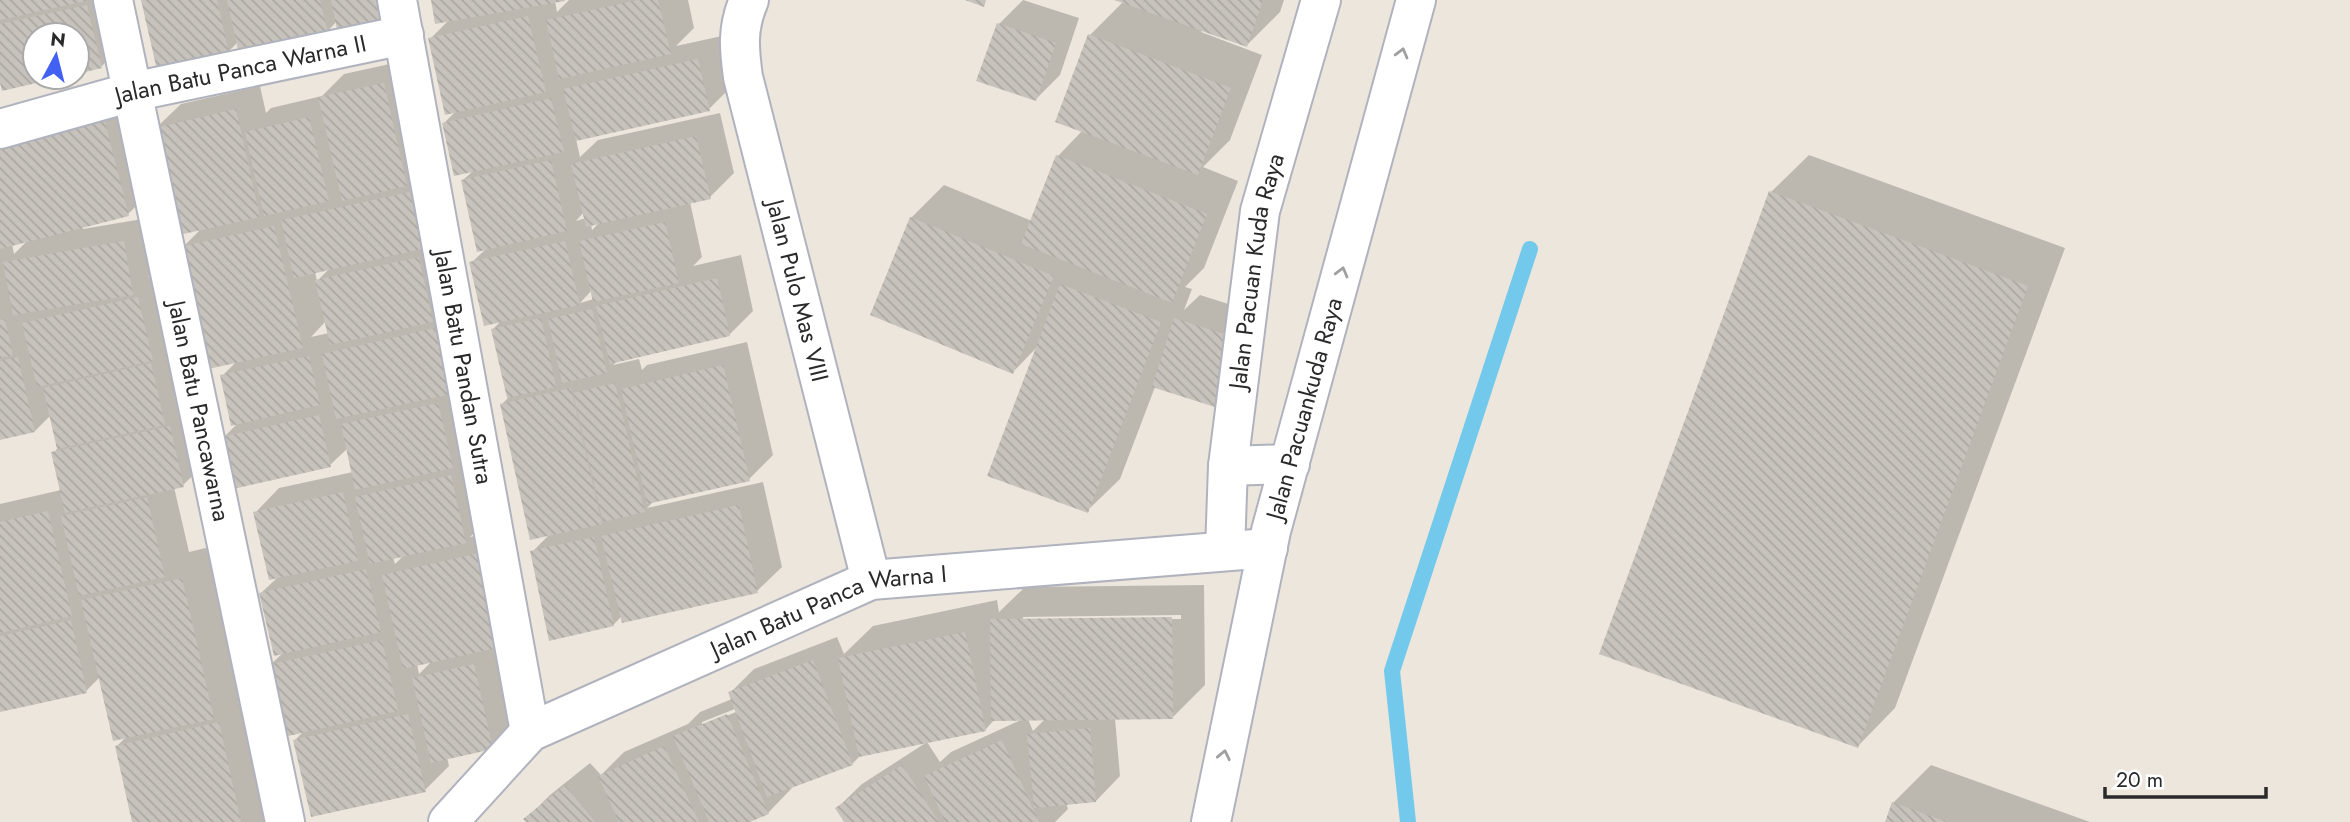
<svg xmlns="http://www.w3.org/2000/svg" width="2350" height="822" font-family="Jost,sans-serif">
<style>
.shadow{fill:#0003;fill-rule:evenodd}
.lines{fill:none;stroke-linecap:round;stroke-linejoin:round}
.stream{stroke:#73c9eb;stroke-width:16}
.building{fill:url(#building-back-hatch)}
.street-casing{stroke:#b0b3be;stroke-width:42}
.secondary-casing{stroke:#b0b3be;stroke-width:42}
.street{stroke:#fff;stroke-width:38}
.secondary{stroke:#fff;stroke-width:38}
.oneway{stroke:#9f9f9f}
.labels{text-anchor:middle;stroke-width:7;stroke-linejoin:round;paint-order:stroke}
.street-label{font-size:24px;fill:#2a2a2a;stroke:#fff}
</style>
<defs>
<pattern id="building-back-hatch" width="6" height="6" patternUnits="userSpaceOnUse" patternTransform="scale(1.75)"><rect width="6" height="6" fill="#c7c3bc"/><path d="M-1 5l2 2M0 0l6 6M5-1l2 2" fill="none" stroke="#aba8a2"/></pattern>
</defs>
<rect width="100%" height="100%" fill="#ece6dd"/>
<!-- shadow -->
<g class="shadow">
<path d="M0 0H115L125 42 101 67 77 72V35H35V77H55L3 89 0 82Z"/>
<path d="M143 0H415L337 21 327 32 238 42 228 52Z"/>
<path d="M432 0H563L555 1 557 12 569 0H688L694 28 676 46 722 36 733 85 709 109 576 139 580 157 598 140 720 113 734 173 710 197 690 202 702 257 693 266 741 255 753 311 729 335 618 360 613 365 639 359 642 370 647 365 747 342 773 455 749 479 654 501 647 508 763 482 782 567 757 591 622 616 613 625 532 552 550 534 501 405 508 398 493 329 502 320 471 263 487 248 462 181 474 170 444 123 456 111 430 39 449 20ZM584 212 586 218 576 221ZM600 222 592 230 591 224ZM592 290 594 299 580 303Z"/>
<path d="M1023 0 1079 18 1060 75 1036 99 999 24Z"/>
<path d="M1118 0H1284L1280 12 1247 45 1203 29 1201 32 1262 55 1230 140 1203 167 1238 181 1204 268 1185 287 1192 289 1184 310 1200 295 1263 315 1155 387 1120 479 1087 511 1038 346 1013 372 911 218 944 185 1032 221 1058 156 1083 130 1090 35 1123 2Z"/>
<path d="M408 60 490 517 470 537 507 529 517 723 492 747 447 757 449 766 425 790 295 740 304 731 269 666 283 653 261 593 278 577 255 513 279 488 353 472 348 448 330 465 223 438 238 423 222 376 237 361 182 248 202 228 156 128 181 104 260 86 266 113 271 108 322 96 344 74ZM329 269 317 281 315 272ZM326 321 329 333 311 337ZM404 555 395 564 393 557ZM432 661 419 674 417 664Z"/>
<path d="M134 78 161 182 128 214 82 226 83 229 148 218 157 269 148 277 162 274 208 461 183 485 174 487 189 552 214 546 246 685 236 694 251 691 266 822H133L116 747 127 736 100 677 86 691 0 710V504L61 490 53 453 58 448 51 415 35 431 0 439V112ZM28 240 14 254 12 244Z"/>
<path d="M1809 155 2065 248 1895 708 1858 746 1771 192Z"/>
<path d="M1204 585 1205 685 1172 718H1115L1120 776 1096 801 1066 803 1068 809 1055 822H846L837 808 862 784 927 742 940 762 951 752 1023 719H995L985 730 861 755 852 764 791 786 792 788 768 813 745 822H528L526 819 550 795 590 763 601 775 624 752 688 724 700 712 732 699 730 693 754 669 837 637 844 654 873 626 997 600 999 612 1025 587ZM1181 615V619L1023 620V617ZM735 709 736 712 702 726V722ZM1028 719H1045L1033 731Z"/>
<path d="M1931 765 2090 822H1887L1893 803Z"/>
</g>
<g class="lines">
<!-- stream -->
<path class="stream" d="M1408 822 1392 671 1530 249"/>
</g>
<!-- building -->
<g class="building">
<path d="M0 0H86V1L0 20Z"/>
<path d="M141 0H217L229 53 157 70Z"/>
<path d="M227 0H320L328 33 239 54Z"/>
<path d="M331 0H389L395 23 338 34Z"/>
<path d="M431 0H565V1L435 24Z"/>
<path d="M638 0H658L671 54 559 79 546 20Z"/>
<path d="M965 0H986L984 7Z"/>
<path d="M1114 0H1263L1247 47Z"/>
<path d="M87 5 102 68 77 74V35H35V77L58 78 2 91 0 83V24Z"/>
<path d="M528 16 546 92 445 115 428 38Z"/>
<path d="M997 23 1056 43 1036 101 976 81Z"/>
<path d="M1088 34 1231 88 1198 175 1055 122Z"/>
<path d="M698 59 710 111 576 141 563 89Z"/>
<path d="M384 83 407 186 342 201 318 97Z"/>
<path d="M551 98 564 152 454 176 442 123Z"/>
<path d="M236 109 260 217 179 235 155 128Z"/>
<path d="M102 110 129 216 0 249V135Z"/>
<path d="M309 117 329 201 264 216 245 132Z"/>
<path d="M696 136 711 199 586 227 571 164Z"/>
<path d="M1056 155 1207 214 1172 303 1021 244Z"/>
<path d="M551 160 567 231 477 252 461 180Z"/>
<path d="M1769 191 2028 286 1858 748 1599 654Z"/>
<path d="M410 192 422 249 294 278 281 220Z"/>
<path d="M910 217 1054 276 1013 374 870 315Z"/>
<path d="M665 222 679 283 593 302 579 241Z"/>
<path d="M274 226 303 348 208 369 180 247Z"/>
<path d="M124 241 133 295 13 315 3 262Z"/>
<path d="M565 241 580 305 484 326 469 262Z"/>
<path d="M419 257 433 322 330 345 315 280Z"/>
<path d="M717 278 730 336 610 364 596 306Z"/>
<path d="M1060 284 1161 322 1088 513 987 476Z"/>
<path d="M138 297 153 361 37 387 22 323Z"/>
<path d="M592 309 607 373 562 383 548 319Z"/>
<path d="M541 318 556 387 507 398 491 329Z"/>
<path d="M1174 318 1240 339 1218 408 1152 387Z"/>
<path d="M5 319 13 355 0 358V320Z"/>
<path d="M435 328 451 394 336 419 322 354Z"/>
<path d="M309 356 320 405 231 426 220 375Z"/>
<path d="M18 357 35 432 0 440V361Z"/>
<path d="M151 363 165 425 57 449 43 388Z"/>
<path d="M723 365 750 481 647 504 621 389Z"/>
<path d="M615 383 645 512 603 522 573 393Z"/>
<path d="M571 388 602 524 530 540 500 404Z"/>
<path d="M438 403 453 468 355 490 341 424Z"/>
<path d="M319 415 331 467 233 489 221 437Z"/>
<path d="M170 426 184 487 65 513 51 452Z"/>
<path d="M451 475 466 543 370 564 355 497Z"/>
<path d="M343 492 358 561 269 580 253 512Z"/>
<path d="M147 497 165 577 79 596 61 516Z"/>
<path d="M739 505 758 593 622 623 601 536Z"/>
<path d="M48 511 72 616 0 633V522Z"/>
<path d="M594 537 614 626 549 641 530 551Z"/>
<path d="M483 552 505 646 403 669 382 575Z"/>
<path d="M366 569 381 632 274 656 259 593Z"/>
<path d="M182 578 214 719 113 741 81 600Z"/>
<path d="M1172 617 1173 719 991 721 990 619Z"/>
<path d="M71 620 87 693 0 712V636Z"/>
<path d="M965 632 986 731 859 757 838 658Z"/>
<path d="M382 640 398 711 284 737 267 665Z"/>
<path d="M813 660 853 765 767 797 728 692Z"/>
<path d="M474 664 493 749 431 763 412 678Z"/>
<path d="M408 714 426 792 311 817 293 740Z"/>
<path d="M727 714 769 814 750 822H709L673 736Z"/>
<path d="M219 722 241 822H132L115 746Z"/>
<path d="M1090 728 1096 802 1034 808 1027 734Z"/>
<path d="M1002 740 1039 822H945L924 776Z"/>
<path d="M664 746 699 822H619L598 776Z"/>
<path d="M902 765 939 822H844L835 808Z"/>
<path d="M565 785 595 822H526L523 819Z"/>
<path d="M1892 802 1947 822H1885Z"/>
</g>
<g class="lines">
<!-- street casing -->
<g class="street-casing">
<g id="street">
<path id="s1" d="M113 0 285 822"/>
<path id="s2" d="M397 0 530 732"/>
<path id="s3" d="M749 0C737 28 739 48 743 77L871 580"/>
<path id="s4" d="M0 129 132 92 404 35"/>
<path d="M1228 466 1290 464"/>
<path id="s5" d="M1225 551 1228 466 1260 211 1321 0"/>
<path id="s6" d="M448 822 530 732 871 580 1268 548"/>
</g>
</g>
<!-- secondary casing -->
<g class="secondary-casing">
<g id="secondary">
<path id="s7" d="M1211 822 1271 531 1416 0"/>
</g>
</g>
<!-- street -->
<use href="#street" class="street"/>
<!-- secondary -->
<use href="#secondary" class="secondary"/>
</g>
<!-- one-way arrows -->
<defs><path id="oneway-chevron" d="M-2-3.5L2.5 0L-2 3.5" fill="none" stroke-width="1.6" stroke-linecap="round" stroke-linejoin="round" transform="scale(1.75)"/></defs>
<g class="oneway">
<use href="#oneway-chevron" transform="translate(1402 53) rotate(-75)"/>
<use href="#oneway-chevron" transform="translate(1342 272) rotate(-75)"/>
<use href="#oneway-chevron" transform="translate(1224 755) rotate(-78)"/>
</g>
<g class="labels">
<!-- street labels -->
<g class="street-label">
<text dy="8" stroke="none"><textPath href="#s4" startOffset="248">Jalan Batu Panca Warna II</textPath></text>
<text dy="8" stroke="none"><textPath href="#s5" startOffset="282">Jalan Pacuan Kuda Raya</textPath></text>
<text dy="8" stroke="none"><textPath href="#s3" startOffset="299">Jalan Pulo Mas VIII</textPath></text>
<text dy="8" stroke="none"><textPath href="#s2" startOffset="373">Jalan Batu Pandan Sutra</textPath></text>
<text dy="8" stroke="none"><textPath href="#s7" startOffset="424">Jalan Pacuankuda Raya</textPath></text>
<text dy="8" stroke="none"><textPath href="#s1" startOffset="420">Jalan Batu Pancawarna</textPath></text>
<text dy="8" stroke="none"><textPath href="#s6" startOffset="446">Jalan Batu Panca Warna I</textPath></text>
</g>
</g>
<!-- north arrow -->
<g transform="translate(56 56) rotate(7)"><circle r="33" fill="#ffffff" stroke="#aaaaaa" stroke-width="2"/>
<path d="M0-5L12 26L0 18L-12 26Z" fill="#4260f4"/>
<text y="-10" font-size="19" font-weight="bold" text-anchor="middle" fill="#2a2a2a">N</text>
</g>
<!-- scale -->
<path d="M2105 787v10h161v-10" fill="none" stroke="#2a2a2a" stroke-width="3.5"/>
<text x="2116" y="787" font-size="21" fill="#2a2a2a" stroke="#ffffff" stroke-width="5" paint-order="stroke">20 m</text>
</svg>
